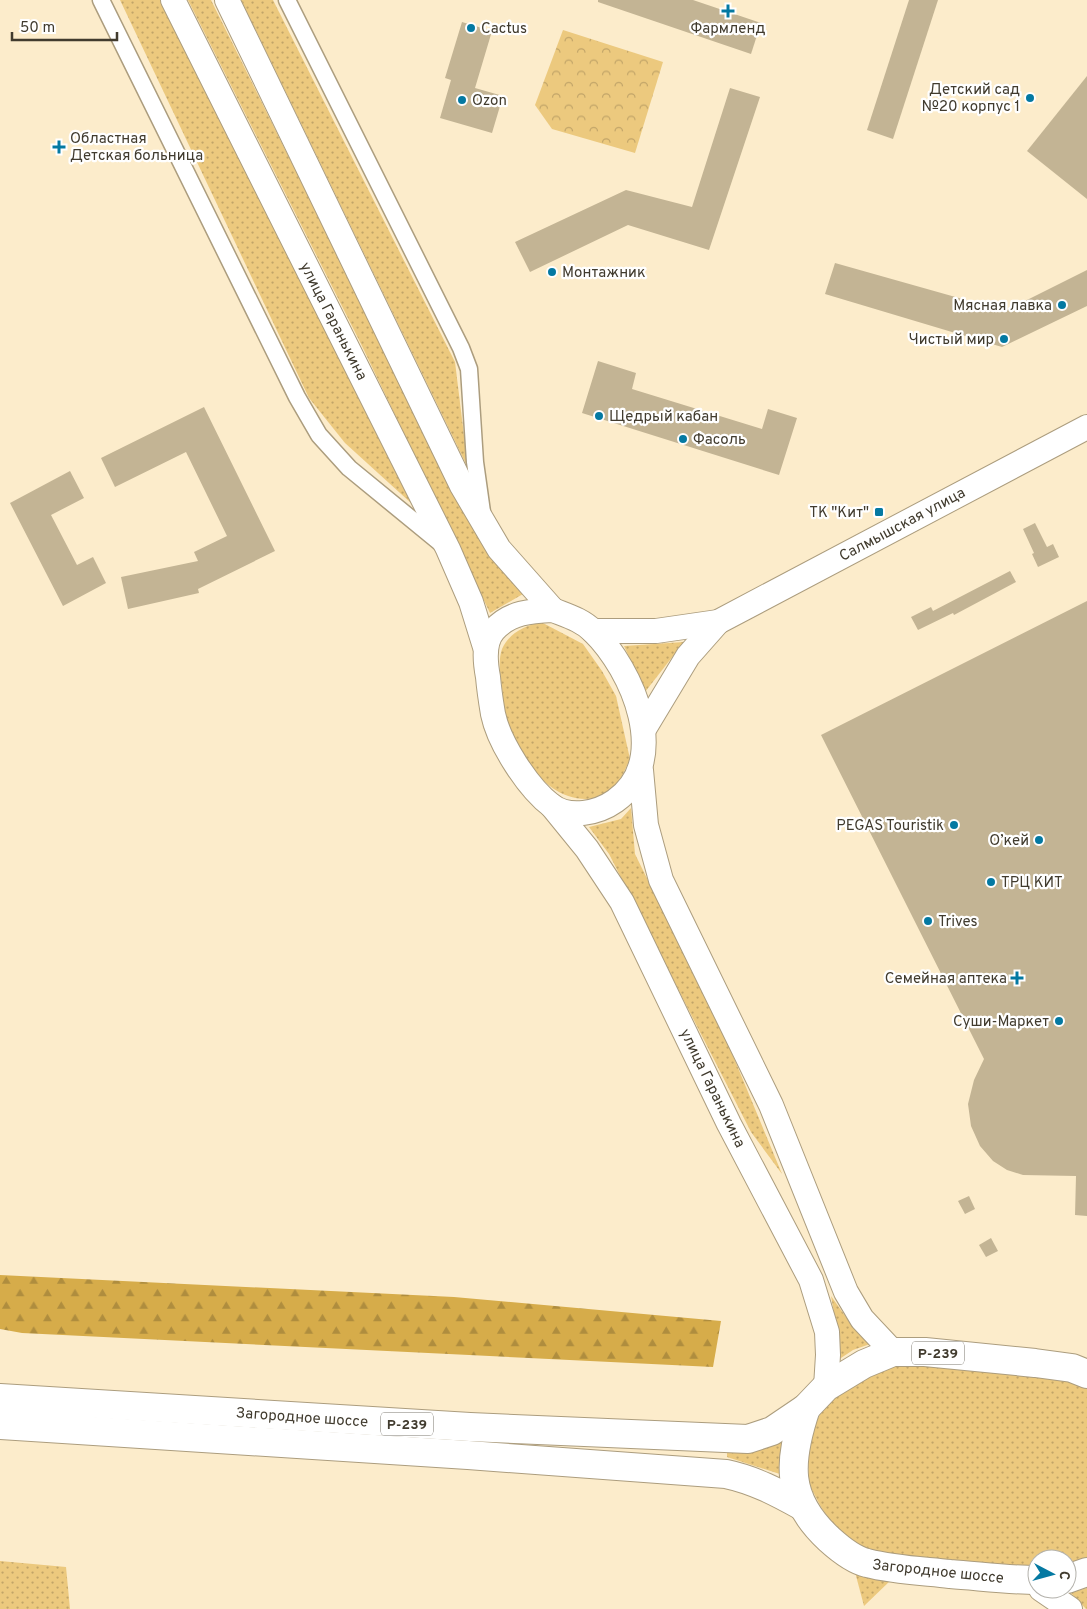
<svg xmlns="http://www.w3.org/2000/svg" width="1087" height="1609" font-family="Overpass,sans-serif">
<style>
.grass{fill:url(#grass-dots)}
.forest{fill:url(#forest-firs)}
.park{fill:url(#park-crowns)}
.building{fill:#c3b494}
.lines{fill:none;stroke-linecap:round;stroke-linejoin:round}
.street-casing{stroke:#ac9d7e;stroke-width:19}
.secondary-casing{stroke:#ac9d7e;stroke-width:26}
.highway-casing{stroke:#ac9d7e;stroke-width:30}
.street{stroke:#fff;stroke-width:16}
.secondary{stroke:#fff;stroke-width:24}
.highway{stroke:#fff;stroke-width:28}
.poi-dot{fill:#0479a2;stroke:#fff;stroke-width:2}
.labels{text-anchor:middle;stroke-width:4.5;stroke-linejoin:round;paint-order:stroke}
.shield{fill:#fff;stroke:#7a766d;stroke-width:1}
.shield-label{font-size:14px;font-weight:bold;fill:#413b2e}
.poi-label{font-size:15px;fill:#413b2e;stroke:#fff;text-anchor:start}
.street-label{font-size:15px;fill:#413b2e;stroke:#fff}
</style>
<defs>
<pattern id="grass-dots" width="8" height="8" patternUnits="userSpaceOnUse" patternTransform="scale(1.25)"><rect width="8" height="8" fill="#ecc97e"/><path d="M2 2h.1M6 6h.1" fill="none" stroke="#c1a468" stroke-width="1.8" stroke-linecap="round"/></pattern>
<pattern id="forest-firs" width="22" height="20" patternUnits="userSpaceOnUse" patternTransform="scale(1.25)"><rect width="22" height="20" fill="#d6ac4a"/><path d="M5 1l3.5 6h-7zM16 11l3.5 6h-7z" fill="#af8d3e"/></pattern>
<pattern id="park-crowns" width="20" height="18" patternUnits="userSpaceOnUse" patternTransform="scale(1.25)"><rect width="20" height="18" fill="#ecc97e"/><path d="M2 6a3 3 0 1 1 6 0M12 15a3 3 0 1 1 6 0" fill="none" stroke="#c1a468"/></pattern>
</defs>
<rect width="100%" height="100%" fill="#fceccb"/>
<!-- grass -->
<g class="grass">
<path d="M120 0H160L411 503 345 443 309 398Z"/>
<path d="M188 0H211L379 339 490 554 523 594 490 613 361 344Z"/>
<path d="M241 0H273L455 362 468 468Z"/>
<path d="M541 622 583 644 602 671 616 696 630 759C626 767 622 778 616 785 610 793 595 799 586 799 545 799 520 755 507 721 503 711 503 698 502 687 500 676 498 660 502 649 510 632 525 626 541 622Z"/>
<path d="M684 642 645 692 624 646Z"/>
<path d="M631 808 635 854 726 1039 782 1174 751 1132 609 854 589 827 621 819Z"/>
<path d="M831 1296 851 1324 873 1343 853 1350 838 1360 837 1329Z"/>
<path d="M891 1363 1052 1376 1087 1382V1562L1067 1568V1559H1037V1569L877 1555 841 1536 821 1507 809 1484 808 1457 814 1426 827 1401Z"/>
<path d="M789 1436 786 1476 727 1457V1453Z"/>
<path d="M0 1561 66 1567 70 1609H0Z"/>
<path d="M855 1572 891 1580 864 1606Z"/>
<path d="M1087 1588V1609H1086L1071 1593Z"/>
</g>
<!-- forest -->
<path class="forest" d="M0 1275 454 1297 721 1321 713 1367 22 1333 0 1329Z"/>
<!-- park -->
<path class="park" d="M563 30 663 62 635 153 552 129 535 105Z"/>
<!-- building -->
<g class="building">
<path d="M598 0H693L761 23 751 54 598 2Z"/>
<path d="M909 0H938L893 139 867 130Z"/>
<path d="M462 22 492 31 475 88 503 96 492 133 440 118 451 80 445 78Z"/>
<path d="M1087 76V199L1027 151Z"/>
<path d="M730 88 760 97 709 250 628 225 530 272 515 242 626 190 692 207Z"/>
<path d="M835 263 1005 311 1087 270V306L1002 347 825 294Z"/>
<path d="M598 361 636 373 632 389 762 429 768 409 797 418 779 475 582 413Z"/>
<path d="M204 407 275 551 198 589 199 593 128 609 121 577 198 561 194 552 227 536 186 452 115 487 101 458Z"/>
<path d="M70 471 84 498 51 515 77 565 93 557 106 583 63 606 10 503Z"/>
<path d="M1035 523 1047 547 1053 544 1059 557 1038 567 1032 554 1034 553 1023 529Z"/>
<path d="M1010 571 1016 582 954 615 953 613 918 630 911 617 931 607 933 611Z"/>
<path d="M1087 601V1216L1075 1215 1076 1176 1023 1175 1007 1170 993 1161 980 1146 971 1126 968 1104 974 1080 984 1059 821 735Z"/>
<path d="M969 1196 975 1209 965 1214 958 1201Z"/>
<path d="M991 1238 998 1251 986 1257 979 1245Z"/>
</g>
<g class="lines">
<!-- street casing -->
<g class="street-casing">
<g id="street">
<path d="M101 0 297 397 319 435 349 468 443 545"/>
<path d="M287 0 461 348 469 369 475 462 482 512"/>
</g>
</g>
<!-- secondary casing -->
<g class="secondary-casing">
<g id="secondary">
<path d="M173 0 448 549 471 602 485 647"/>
<path d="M227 0 462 486 499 549 553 610"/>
<path d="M553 610C568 616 582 620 593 631 633 670 672 761 615 801 598 813 570 819 552 806 528 788 499 743 493 714 491 702 489 689 488 677 485 661 483 642 494 630 510 612 531 611 553 610Z"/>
<path d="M593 631H656L718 622 1087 427"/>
<path d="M644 729 688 656 718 622"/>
<path d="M641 770 646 825 661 880 771 1105 846 1292 862 1319 893 1352"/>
<path d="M552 806 587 849 622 902 729 1124 811 1280 827 1332 828 1355 826 1387"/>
<path d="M1041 1589 1070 1609"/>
</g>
</g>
<!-- highway casing -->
<g class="highway-casing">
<g id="highway">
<path d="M0 1398 470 1427 748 1439 772 1431 806 1408 826 1387 864 1364 893 1352H925L1035 1363 1072 1368 1087 1374"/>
<path d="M806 1408C788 1462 785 1498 829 1539 840 1549 854 1560 867 1563 894 1570 923 1571 950 1574 979 1576 1008 1580 1037 1580"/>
<path d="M0 1425 468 1455 726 1474C754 1480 777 1492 802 1506"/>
<path d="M1067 1579 1087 1572"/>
</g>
</g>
<!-- street -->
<use href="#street" class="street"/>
<!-- secondary -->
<use href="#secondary" class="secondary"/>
<!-- highway -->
<use href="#highway" class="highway"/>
</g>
<!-- markers -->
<g class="poi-dot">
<path d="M725.5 3.5h5v5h5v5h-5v5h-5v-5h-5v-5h5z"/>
<circle cx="471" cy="28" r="5"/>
<circle cx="1030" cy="98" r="5"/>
<circle cx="462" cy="100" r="5"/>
<path d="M56.5 139.5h5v5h5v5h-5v5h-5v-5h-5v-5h5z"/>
<circle cx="552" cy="272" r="5"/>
<circle cx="1062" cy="305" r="5"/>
<circle cx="1004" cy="339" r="5"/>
<circle cx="599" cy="416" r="5"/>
<circle cx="683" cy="439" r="5"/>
<rect x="874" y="507" width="10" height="10" rx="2.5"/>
<circle cx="954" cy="825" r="5"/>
<circle cx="1039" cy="840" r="5"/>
<circle cx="991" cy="882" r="5"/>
<circle cx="928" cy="921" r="5"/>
<path d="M1014.5 970.5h5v5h5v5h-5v5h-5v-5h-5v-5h5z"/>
<circle cx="1059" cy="1021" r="5"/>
</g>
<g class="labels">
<!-- shield labels -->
<g class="shield">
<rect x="912" y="1341.5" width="52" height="23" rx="4"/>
<rect x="381" y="1412.5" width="52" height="23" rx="4"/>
</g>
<g class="shield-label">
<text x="938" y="1358">Р-239</text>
<text x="407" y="1429">Р-239</text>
</g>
<!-- poi labels -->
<g class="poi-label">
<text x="481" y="33">Cactus</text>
<text x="728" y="33" text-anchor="middle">Фармленд</text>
<text x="1020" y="94" text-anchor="end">Детский сад<tspan x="1020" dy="17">№20 корпус 1</tspan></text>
<text x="472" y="105">Ozon</text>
<text x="70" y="143">Областная<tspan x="70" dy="17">Детская больница</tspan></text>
<text x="562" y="277">Монтажник</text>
<text x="1052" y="310" text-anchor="end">Мясная лавка</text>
<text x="994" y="344" text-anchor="end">Чистый мир</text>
<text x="609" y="421">Щедрый кабан</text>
<text x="693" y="444">Фасоль</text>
<text x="869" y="517" text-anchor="end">ТК "Кит"</text>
<text x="944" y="830" text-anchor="end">PEGAS Touristik</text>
<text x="1029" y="845" text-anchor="end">О’кей</text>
<text x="1001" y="887">ТРЦ КИТ</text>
<text x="938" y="926">Trives</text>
<text x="1007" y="983" text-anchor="end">Семейная аптека</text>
<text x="1049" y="1026" text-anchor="end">Суши-Маркет</text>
</g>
<!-- street labels -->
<g class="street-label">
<text transform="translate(334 321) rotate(63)" y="5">улица Гаранькина</text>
<text transform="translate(902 524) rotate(-28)" y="5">Салмышская улица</text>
<text transform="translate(713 1088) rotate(64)" y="5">улица Гаранькина</text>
<text transform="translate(302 1417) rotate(4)" y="5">Загородное шоссе</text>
<text transform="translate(938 1571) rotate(6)" y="5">Загородное шоссе</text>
</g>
</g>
<!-- north arrow -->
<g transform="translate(1052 1574) rotate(96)"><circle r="24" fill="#ffffff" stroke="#b3b1ab"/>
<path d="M0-4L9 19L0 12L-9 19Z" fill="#0479a2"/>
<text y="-8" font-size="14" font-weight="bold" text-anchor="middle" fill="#413b2e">С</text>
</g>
<!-- scale -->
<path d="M12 32v8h105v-8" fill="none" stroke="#413b2e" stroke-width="2.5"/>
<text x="20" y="32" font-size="15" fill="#413b2e" stroke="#ffffff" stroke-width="4" paint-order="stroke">50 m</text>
</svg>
